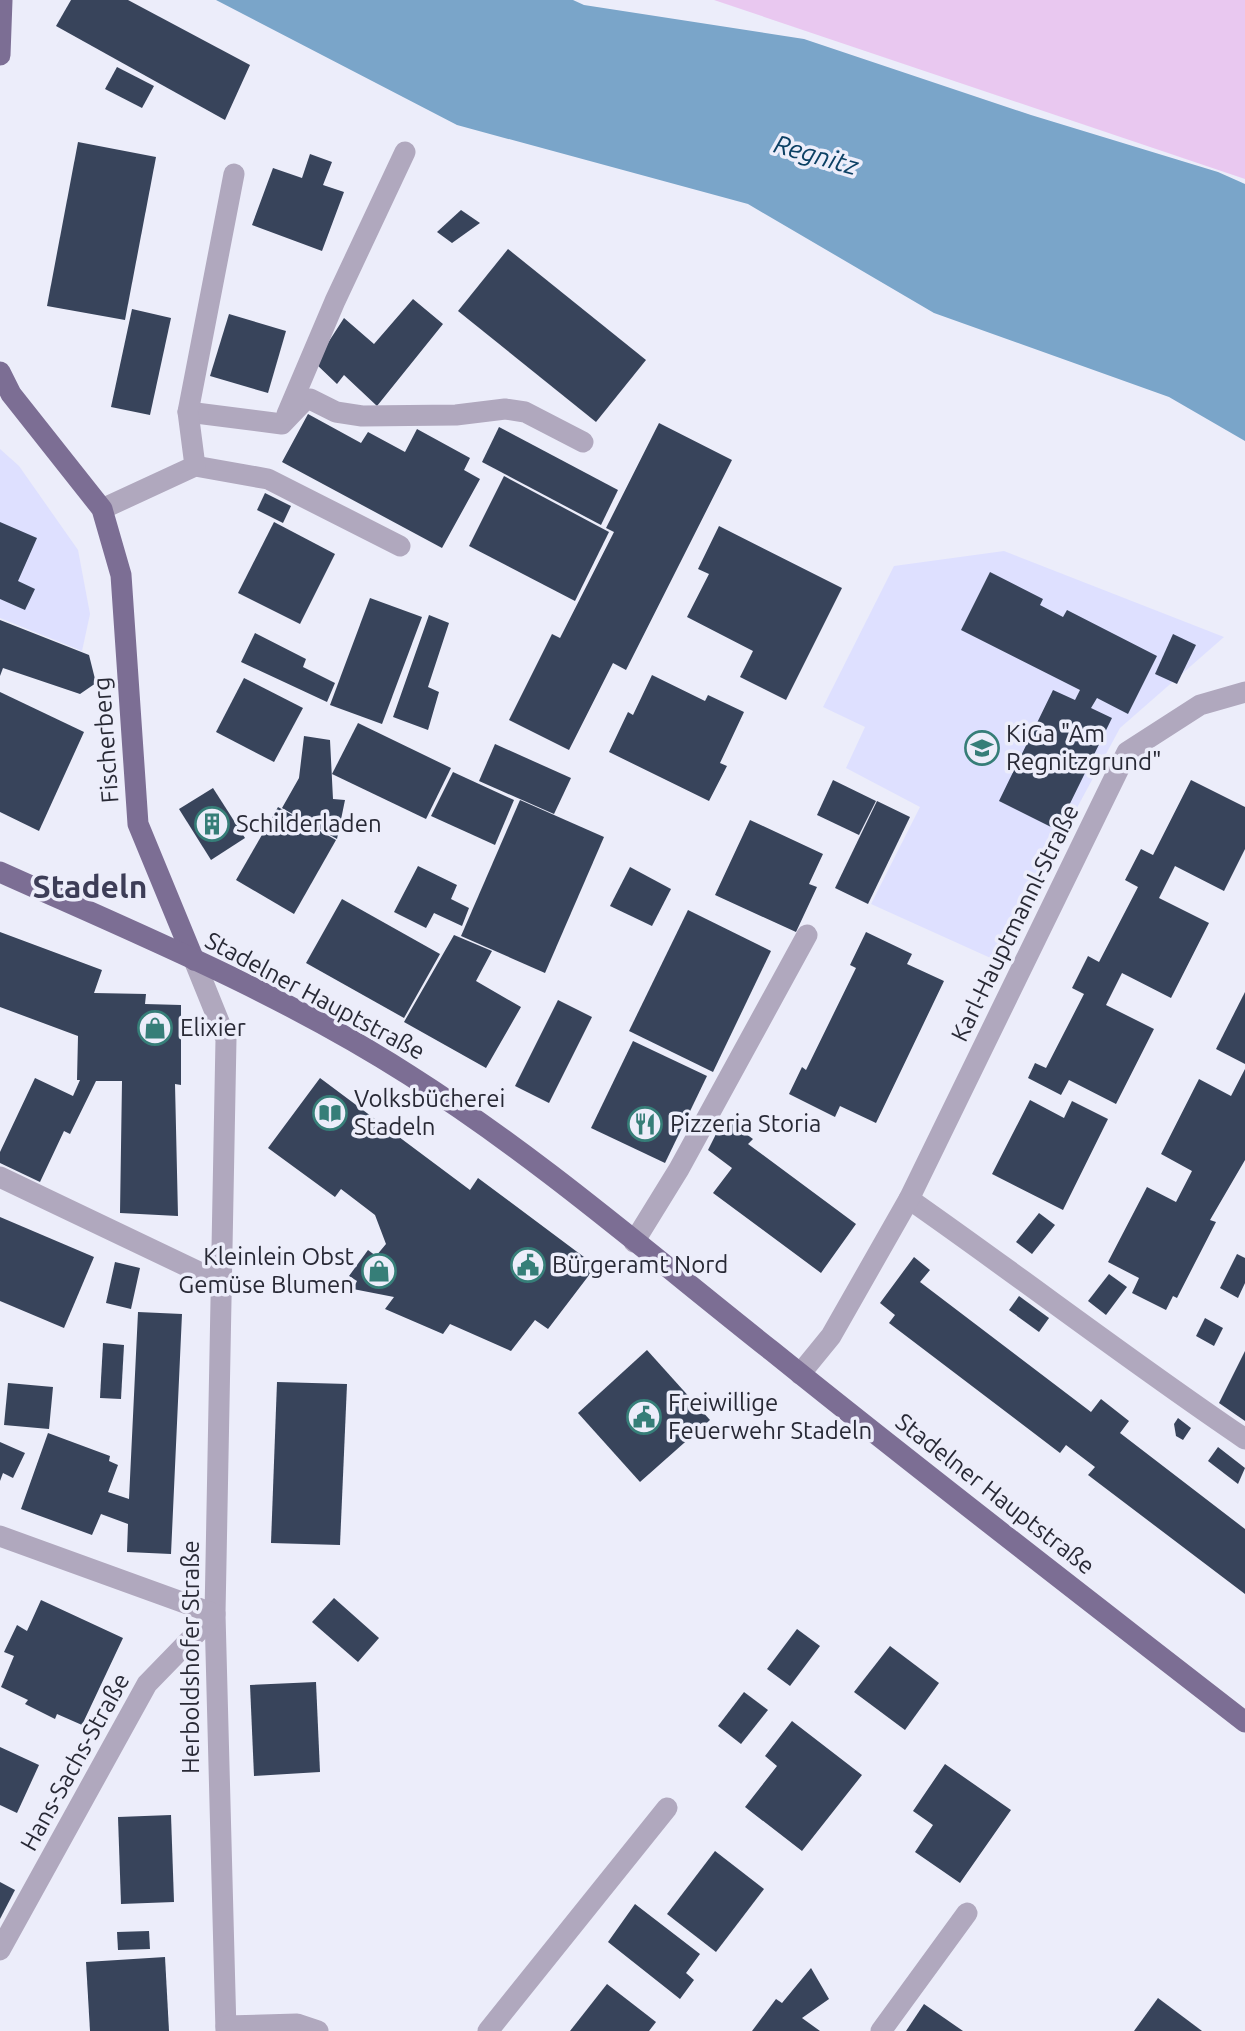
<svg xmlns="http://www.w3.org/2000/svg" width="1245" height="2031" font-family="Ubuntu,sans-serif">
<style>
.built{fill:#dee0ff}
.green{fill:#e9c8f0}
.water{fill:#7aa5c9}
.building{fill:#38445b}
.lines{fill:none;stroke-linecap:round;stroke-linejoin:round}
.minor{stroke:#b0a8be;stroke-width:21}
.major{stroke:#7c6e94;stroke-width:21}
.labels{text-anchor:middle;stroke-width:7;stroke-linejoin:round;paint-order:stroke}
.poi-label{font-size:24px;fill:#282935;stroke:#ecedfa;text-anchor:start}
.street-label{font-size:24px;fill:#282935;stroke:#ecedfa}
.water-label{font-size:26px;font-style:italic;fill:#0c4064;stroke:#ecedfa}
.district-label{font-size:32px;font-weight:bold;fill:#3d3d57;stroke:#ecedfa}
</style>
<rect width="100%" height="100%" fill="#ecedfa"/>
<!-- built -->
<g class="built">
<path d="M0 449 19 466 78 550 90 614 82 651 0 618Z"/>
<path d="M1004 551 1224 637 1120 728 995 960 871 904 920 807 846 768 865 727 823 707 894 566Z"/>
</g>
<!-- green -->
<path class="green" d="M714 0H1245V179Z"/>
<!-- water -->
<path class="water" d="M216 0H573L584 5 804 39 1031 115 1218 172 1245 184V441L1169 397 934 313 748 204 457 125Z"/>
<!-- building -->
<g class="building">
<path d="M71 0H128L250 65 225 120 56 26Z"/>
<path d="M117 67 154 86 142 108 105 89Z"/>
<path d="M78 142 156 157 125 320 47 306Z"/>
<path d="M310 154 332 162 323 185 344 192 322 251 252 225 273 168 302 178Z"/>
<path d="M461 210 480 223 452 243 437 232Z"/>
<path d="M508 249 646 360 596 422 458 311Z"/>
<path d="M413 299 443 324 377 406 344 375 337 384 315 363 344 318 374 344Z"/>
<path d="M132 309 171 318 150 415 111 407Z"/>
<path d="M229 314 286 331 268 393 210 376Z"/>
<path d="M308 414 361 443 368 432 405 452 417 429 470 458 464 470 480 479 442 548 282 462Z"/>
<path d="M659 423 732 460 626 670 613 663 569 750 509 720 552 634 560 638 614 532 606 528Z"/>
<path d="M499 427 618 490 601 525 482 462Z"/>
<path d="M504 476 609 532 575 601 469 546Z"/>
<path d="M265 493 291 506 283 523 257 510Z"/>
<path d="M0 522 37 538 18 581 35 589 25 610 0 599Z"/>
<path d="M274 522 335 554 300 624 238 593Z"/>
<path d="M719 526 842 588 786 700 740 677 753 651 687 617 709 574 698 569Z"/>
<path d="M990 572 1043 599 1040 605 1063 617 1067 610 1157 656 1128 714 1097 698 1091 708 1112 718 1057 830 999 801 1053 690 1075 700 1080 690 961 630Z"/>
<path d="M370 598 422 617 382 724 330 705Z"/>
<path d="M429 615 449 623 428 687 439 692 428 730 393 717Z"/>
<path d="M0 620 89 655 96 683 80 694 3 668 0 676Z"/>
<path d="M255 633 306 659 303 667 335 683 327 702 241 662Z"/>
<path d="M1173 634 1196 645 1177 684 1155 674Z"/>
<path d="M652 675 705 701 708 695 744 712 720 763 727 766 709 801 609 752 628 712 633 715Z"/>
<path d="M244 678 303 708 274 762 216 732Z"/>
<path d="M0 692 84 732 39 831 0 812Z"/>
<path d="M358 723 451 768 426 819 332 774Z"/>
<path d="M304 736 330 740 333 799 345 800 337 839 282 808 299 778Z"/>
<path d="M495 744 571 778 554 814 479 781Z"/>
<path d="M453 772 514 800 495 845 431 816Z"/>
<path d="M833 780 876 801 859 835 817 815Z"/>
<path d="M1191 780 1245 807V849L1224 891 1175 866 1159 898 1209 923 1171 998 1122 973 1106 1005 1154 1029 1116 1104 1069 1080 1061 1095 1028 1078 1035 1063 1046 1068 1084 994 1072 988 1088 956 1099 962 1138 887 1125 880 1141 849 1153 855Z"/>
<path d="M213 788 245 838 211 860 179 809Z"/>
<path d="M520 800 604 837 545 973 461 936Z"/>
<path d="M877 801 910 817 868 904 835 888Z"/>
<path d="M278 807 336 840 294 914 236 880Z"/>
<path d="M750 820 823 854 809 884 817 887 796 932 715 895Z"/>
<path d="M418 866 457 885 451 899 469 908 462 926 434 913 426 928 394 912Z"/>
<path d="M630 867 671 889 652 926 610 906Z"/>
<path d="M342 899 440 954 404 1018 306 963Z"/>
<path d="M688 910 771 951 713 1072 629 1031Z"/>
<path d="M0 932 102 970 94 993 146 994 145 1004 181 1005V1085L175 1084 178 1216 120 1213 122 1081H96L70 1134 64 1131 40 1182 0 1163V1152L35 1078 73 1096 80 1080H77L78 1036 0 1007Z"/>
<path d="M866 932 912 954 907 964 944 981 876 1123 840 1106 835 1117 789 1094 802 1067 806 1070 856 968 850 965Z"/>
<path d="M454 935 492 951 476 981 521 1007 486 1068 404 1022Z"/>
<path d="M1245 992V1064L1216 1049Z"/>
<path d="M558 1000 592 1017 549 1103 515 1086Z"/>
<path d="M633 1041 707 1076 665 1163 591 1128Z"/>
<path d="M1245 1069V1160L1210 1220 1216 1222 1177 1298 1173 1296 1166 1310 1132 1293 1139 1278 1108 1262 1147 1187 1176 1202 1192 1171 1161 1154 1199 1079 1231 1096Z"/>
<path d="M320 1078 470 1190 478 1178 596 1266 548 1329 535 1320 511 1351 450 1324 443 1334 385 1309 394 1297 353 1289 357 1281 349 1276 368 1250 376 1256 386 1244 375 1215 341 1189 335 1197 268 1148Z"/>
<path d="M1030 1100 1064 1118 1072 1101 1108 1119 1063 1210 992 1174Z"/>
<path d="M724 1118 753 1139 748 1144 856 1224 821 1273 713 1193 732 1168 708 1150Z"/>
<path d="M1039 1213 1055 1225 1032 1254 1016 1242Z"/>
<path d="M0 1217 94 1257 64 1328 0 1301Z"/>
<path d="M1237 1254 1245 1258V1283L1238 1298 1220 1288Z"/>
<path d="M914 1257 930 1270 920 1282 1091 1412 1101 1399 1129 1421 1120 1433 1245 1529V1594L1088 1475 1095 1467 1066 1445 1060 1453 889 1323 895 1315 880 1303Z"/>
<path d="M115 1262 140 1268 131 1309 106 1303Z"/>
<path d="M1109 1274 1127 1287 1106 1315 1088 1301Z"/>
<path d="M1019 1296 1049 1318 1039 1332 1009 1310Z"/>
<path d="M138 1312 182 1314 171 1554 127 1552 128 1524 101 1514 92 1535 21 1509 48 1433 110 1456 109 1461 118 1465 108 1492 129 1499Z"/>
<path d="M1205 1318 1223 1328 1214 1346 1196 1336Z"/>
<path d="M103 1343 124 1345 121 1399 100 1398Z"/>
<path d="M647 1350 710 1420 640 1482 578 1413Z"/>
<path d="M1245 1351V1421L1219 1403Z"/>
<path d="M277 1382 347 1384 340 1545 271 1543Z"/>
<path d="M8 1383 53 1387 49 1429 4 1425Z"/>
<path d="M1178 1418 1191 1428 1183 1440 1176 1436 1174 1424Z"/>
<path d="M0 1442 25 1453 13 1478 3 1473 0 1481Z"/>
<path d="M1218 1447 1245 1468 1238 1484 1208 1461Z"/>
<path d="M334 1598 379 1638 358 1662 312 1622Z"/>
<path d="M41 1600 123 1638 82 1725 57 1714 55 1719 25 1704 28 1700 1 1687 14 1656 4 1652 17 1625 27 1631Z"/>
<path d="M797 1629 820 1646 790 1686 767 1669Z"/>
<path d="M890 1646 939 1683 905 1730 854 1692Z"/>
<path d="M316 1682 320 1772 254 1776 250 1685Z"/>
<path d="M744 1692 768 1710 741 1744 718 1726Z"/>
<path d="M792 1721 862 1775 802 1851 745 1807 777 1766 765 1756Z"/>
<path d="M0 1747 39 1765 17 1813 0 1805Z"/>
<path d="M945 1764 1011 1810 960 1883 915 1852 933 1825 913 1811Z"/>
<path d="M171 1815 174 1902 121 1904 118 1817Z"/>
<path d="M715 1851 764 1889 716 1952 667 1914Z"/>
<path d="M0 1882 15 1890 0 1919Z"/>
<path d="M635 1904 700 1954 686 1973 694 1980 680 1999 608 1942Z"/>
<path d="M149 1931 150 1949 118 1950 117 1932Z"/>
<path d="M165 1957 169 2031H90L86 1962Z"/>
<path d="M811 1968 829 1999 802 2018 820 2031H752L776 1999 782 2003Z"/>
<path d="M607 1984 656 2022 649 2031H570Z"/>
<path d="M1158 1998 1202 2031H1134Z"/>
<path d="M924 2004 963 2031H906Z"/>
</g>
<g class="lines">
<!-- minor -->
<g class="minor">
<path d="M188 412 282 424 304 401 310 399 336 412 362 416 456 415 505 409 525 412 583 442"/>
<path d="M287 414 335 301 405 152"/>
<path d="M195 466 268 479 400 546"/>
<path d="M102 509 195 466 188 412 234 174"/>
<path d="M194 960 226 1039 215 1614 226 2031"/>
<path d="M0 1177 222 1283"/>
<path d="M909 1199C1022 1278 1131 1362 1245 1439"/>
<path d="M634 1242 679 1169 807 935"/>
<path d="M800 1374 831 1336 909 1199 1127 752 1200 705 1245 692"/>
<path d="M0 1536 215 1614 147 1684 0 1950"/>
<path d="M226 2026 297 2024 318 2031"/>
<path d="M488 2031 667 1808"/>
<path d="M881 2031 967 1913"/>
</g>
<!-- major -->
<g class="major">
<path d="M0 55 2 0"/>
<path d="M0 372 11 394 102 509 121 575 138 824 194 960"/>
<path d="M0 872C138 934 281 993 409 1075 537 1156 653 1257 772 1351 928 1477 1087 1599 1245 1722"/>
</g>
</g>
<!-- icons -->
<defs>
<g id="school-ring" transform="scale(1.75)"><circle r="9.5" fill="#ecedfa" stroke="#367e78" stroke-width="1.5"/><path d="M0-5L7-2L0 1L-7-2ZM-4 1L0 2.5L4 1V4Q0 6-4 4Z" fill="#367e78"/></g>
<g id="building-ring" transform="scale(1.75)"><circle r="9.5" fill="#ecedfa" stroke="#367e78" stroke-width="1.5"/><path d="M-4-6H4V6H1V3H-1V6H-4ZM-2.5-4.3h1.7v1.8h-1.7ZM.8-4.3h1.7v1.8H.8ZM-2.5-1h1.7V.8h-1.7ZM.8-1h1.7V.8H.8Z" fill="#367e78"/></g>
<g id="shop-ring" transform="scale(1.75)"><circle r="9.5" fill="#ecedfa" stroke="#367e78" stroke-width="1.5"/><path d="M-5-2.5h2.3a2.7 3.5 0 0 1 5.4 0H5L5.5 6h-11ZM-1.5-2.5h3a1.5 2.3 0 0 0-3 0Z" fill="#367e78"/></g>
<g id="library-ring" transform="scale(1.75)"><circle r="9.5" fill="#ecedfa" stroke="#367e78" stroke-width="1.5"/><path d="M-6-4Q-3-5.5-.7-3.5V5Q-3 3-6 4ZM6-4Q3-5.5 .7-3.5V5Q3 3 6 4Z" fill="#367e78"/></g>
<g id="restaurant-ring" transform="scale(1.75)"><circle r="9.5" fill="#ecedfa" stroke="#367e78" stroke-width="1.5"/><path d="M-5-6h1v4h1v-4h1v4h1v-4h1v5L-1.5 .5V6h-2V.5L-5-1ZM5-6V6H3V1.5H1.5Q1.5-4 5-6Z" fill="#367e78"/></g>
<g id="civic-ring" transform="scale(1.75)"><circle r="9.5" fill="#ecedfa" stroke="#367e78" stroke-width="1.5"/><path d="M-.6-6.5H3V-4.5H.6V-3L4-1V1h2V6H-6V1h2V-1L-.6-3ZM-1.2 2.5V6h2.4V2.5Z" fill="#367e78"/></g>
</defs>
<g fill-rule="evenodd">
<use href="#school-ring" x="982" y="748"/>
<use href="#building-ring" x="212" y="824"/>
<use href="#shop-ring" x="155" y="1028"/>
<use href="#library-ring" x="330" y="1113"/>
<use href="#restaurant-ring" x="645" y="1124"/>
<use href="#civic-ring" x="528" y="1265"/>
<use href="#shop-ring" x="379" y="1271"/>
<use href="#civic-ring" x="644" y="1417"/>
</g>
<g class="labels">
<!-- poi labels -->
<g class="poi-label">
<text x="1006" y="742">KiGa "Am<tspan x="1006" dy="28">Regnitzgrund"</tspan></text>
<text x="236" y="832">Schilderladen</text>
<text x="180" y="1036">Elixier</text>
<text x="354" y="1107">Volksbücherei<tspan x="354" dy="28">Stadeln</tspan></text>
<text x="670" y="1132">Pizzeria Storia</text>
<text x="354" y="1265" text-anchor="end">Kleinlein Obst<tspan x="354" dy="28">Gemüse Blumen</tspan></text>
<text x="552" y="1273">Bürgeramt Nord</text>
<text x="668" y="1411">Freiwillige<tspan x="668" dy="28">Feuerwehr Stadeln</tspan></text>
</g>
<!-- street labels -->
<g class="street-label">
<text transform="translate(106 740) rotate(-94)" y="8">Fischerberg</text>
<text transform="translate(1015 923) rotate(-64)" y="8">Karl-Hauptmannl-Straße</text>
<text transform="translate(315 996) rotate(28)" y="8">Stadelner Hauptstraße</text>
<text transform="translate(995 1494) rotate(38)" y="8">Stadelner Hauptstraße</text>
<text transform="translate(191 1657) rotate(-90)" y="8">Herboldshofer Straße</text>
<text transform="translate(75 1762) rotate(-61)" y="8">Hans-Sachs-Straße</text>
</g>
<!-- water labels -->
<g class="water-label">
<text transform="translate(816 155) rotate(16)" y="9">Regnitz</text>
</g>
<!-- district labels -->
<g class="district-label">
<text x="90" y="898">Stadeln</text>
</g>
</g>
</svg>
